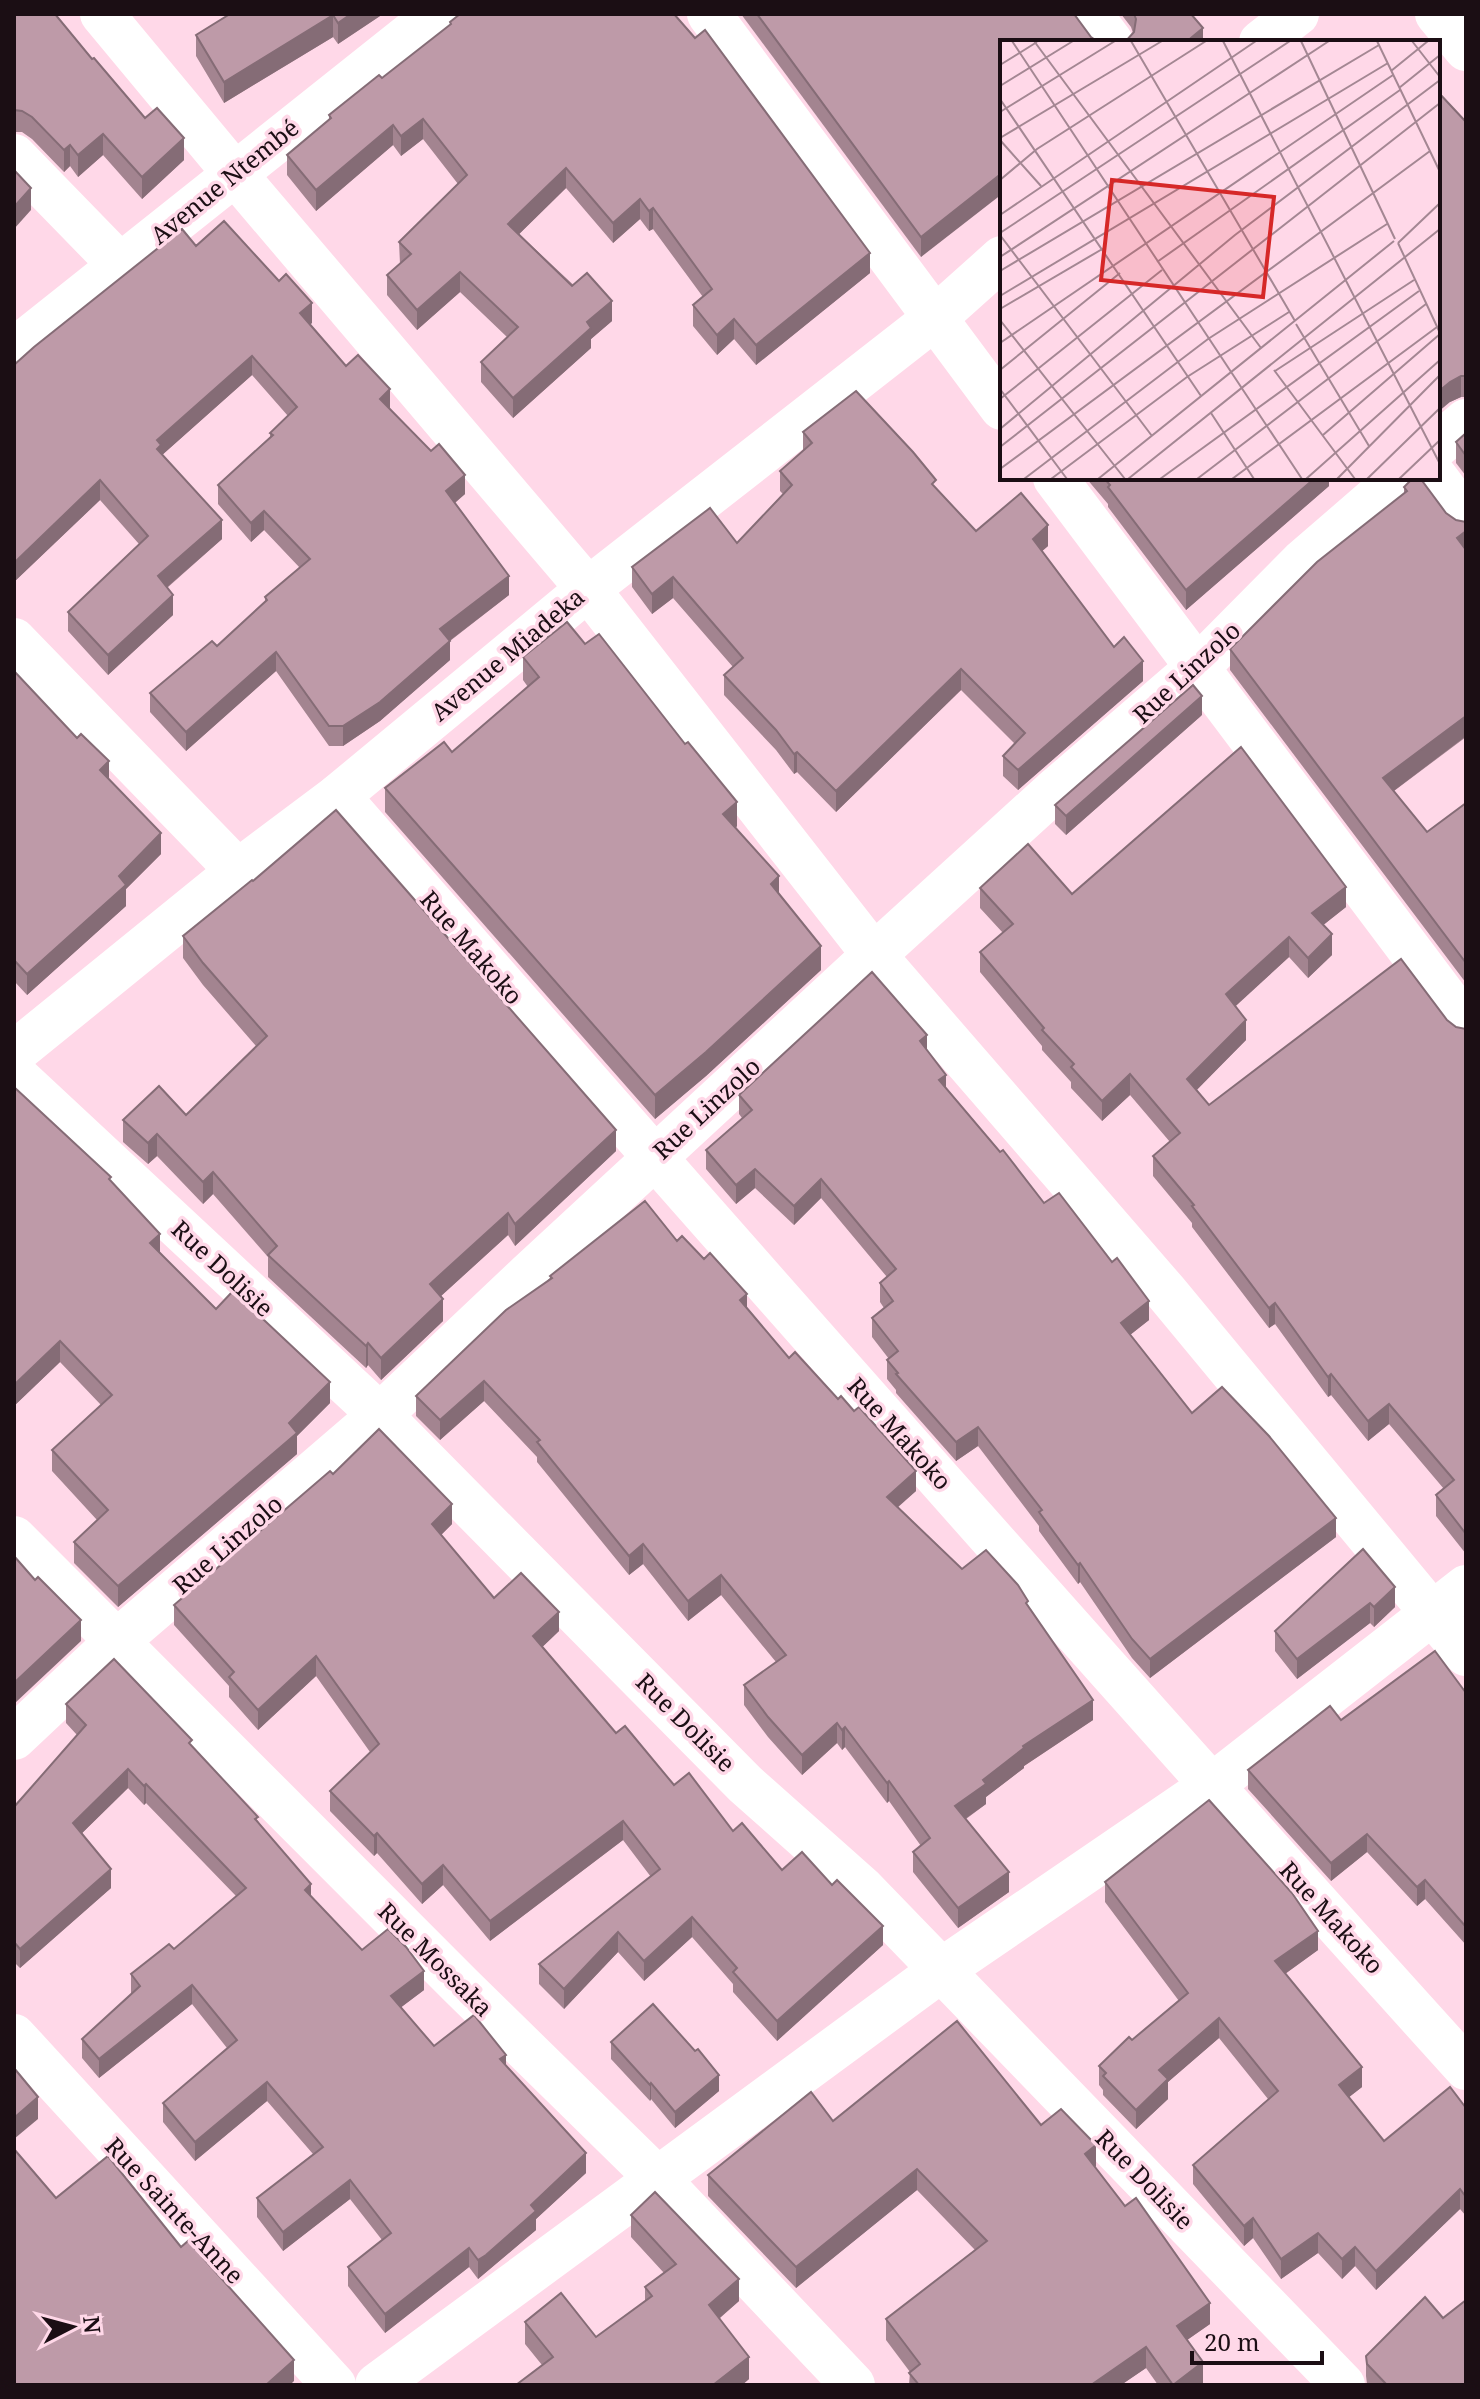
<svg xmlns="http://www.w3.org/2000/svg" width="1480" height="2399" font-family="'Noto Serif',serif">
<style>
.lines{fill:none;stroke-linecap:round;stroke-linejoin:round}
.minor{stroke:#fff;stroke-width:44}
.wall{fill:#a38490}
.shaded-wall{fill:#856c76}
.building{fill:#be9aa8;stroke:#856c76;stroke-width:2}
.labels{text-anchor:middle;stroke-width:7;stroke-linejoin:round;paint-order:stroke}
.street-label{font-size:24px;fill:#1b0e14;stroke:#ffd8e8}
.inset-road{fill:none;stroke:#a48793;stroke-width:2}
.view{fill:#d62828;fill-opacity:0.15;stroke:#d62828;stroke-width:4}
.inset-edge{fill:none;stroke:#1b0e14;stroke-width:4}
</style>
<rect width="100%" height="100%" fill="#ffd8e8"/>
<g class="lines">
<!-- minor -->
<g class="minor">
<path d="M102 14 235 174 588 589 874 955 1166 1292 1466 1654"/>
<path d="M709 14 1002 408"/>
<path d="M1090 14 1111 42"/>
<path d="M1437 14 1466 49"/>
<path d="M1261 42 1297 14"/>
<path d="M14 156 121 266"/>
<path d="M14 350 436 14"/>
<path d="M1438 445 1466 421"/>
<path d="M1055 478 1466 1025"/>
<path d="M1436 478 1466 518"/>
<path d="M14 640 238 871"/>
<path d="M338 796C711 1223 1086 1648 1466 2068"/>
<path d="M14 1053 238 871 338 796 588 589 935 318 1002 258"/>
<path d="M14 1074 380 1415 745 1784 863 1889 1343 2385"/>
<path d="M14 1538 461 1986 656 2177 853 2385"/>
<path d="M14 1738 116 1642 380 1415 528 1275 874 955 1053 792 1198 667 1302 562 1399 478"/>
<path d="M14 2036 334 2385"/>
<path d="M377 2385 940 1971 1211 1786 1466 1587"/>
</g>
</g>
<!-- wall -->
<g class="wall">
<path d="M14 14 92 59 184 160 142 199 103 155 78 177 70 166 64 172 32 139 22 132H14Z"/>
<path d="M230 14H383L338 44 333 37 224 103 196 56V35Z"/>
<path d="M741 14H1074L921 257Z"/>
<path d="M1121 14H1191L1203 42 1133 33 1131 27Z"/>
<path d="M450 22 870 273 756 365 734 339 717 355 693 326V305L703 297 653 229 649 231 640 219 613 243 566 188 519 234 612 321 591 339V348L513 418 481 382V362L507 337 460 292 417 330 387 295V275L400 264 399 242 458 184 423 139 401 156 393 145 316 211 287 175V155L329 120V115L382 78 450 25Z"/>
<path d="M1466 122V397H1461L1450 402Z"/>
<path d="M196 246 312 323 310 324 346 366 390 408 389 409 465 494 455 503 509 595 450 641V660L380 721 343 746H329L276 671 186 751 150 712V693L217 646 265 603V597L300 568 264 530 251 542 218 504V485L270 437V433L288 416 252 375 162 455 222 539 167 588 173 615 108 675 68 631V612L139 544 100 500 14 582Z"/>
<path d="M803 432 936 488 976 531 1048 546 1042 551 1114 647 1143 681 1018 790 1003 776V756L1015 744 961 690 836 812 797 772 794 774 776 750 724 695V675L733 667 673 598 652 614 632 587V567L737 543 783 494 780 491V471L803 450Z"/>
<path d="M1466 433V476L1456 463V442Z"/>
<path d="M1086 478H1329V486L1186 610 1108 507V504Z"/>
<path d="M1404 487 1446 513 1456 520 1466 522V737L1394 791 1427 832 1466 803V983L1230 670V649L1404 494Z"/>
<path d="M523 657 737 826 736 828 779 894 821 970 706 1076 655 1119 385 812V788L452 752 528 687 523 680Z"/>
<path d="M14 671 109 780 161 854 126 889V906L27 995 14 981Z"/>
<path d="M1202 715 1066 835 1055 824V805Z"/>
<path d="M980 888 1072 894 1346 907 1323 925 1332 955 1308 978 1289 957 1235 1006 1246 1040 1196 1090 1209 1105 1447 1020 1456 1027 1466 1029V1554L1436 1516V1495L1444 1489 1389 1424 1368 1441 1331 1395 1328 1397 1275 1324 1269 1328 1192 1227V1223L1153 1176V1156L1170 1142 1130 1095 1102 1121 1071 1088V1082L1042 1050V1046L980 972V952L1003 933 980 908Z"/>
<path d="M183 936 616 1151 515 1246 508 1235 441 1296 443 1321 381 1380 368 1365 366 1368 268 1277V1257L213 1194 203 1204 157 1156 148 1164 123 1142V1120L186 1115 256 1046 203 985 183 958Z"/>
<path d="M927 1050 946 1088 1044 1203 1149 1320 1130 1335 1192 1413 1336 1537 1150 1678 1132 1658 1080 1582 1078 1584 1039 1531V1526L978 1446 956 1461 896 1393V1390L887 1379V1360L889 1359 872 1337V1318L884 1308 880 1302V1283L887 1277 821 1198 794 1225 755 1188 736 1204 706 1169V1150L742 1118 739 1114V1095Z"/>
<path d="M111 1182 160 1253 216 1309 330 1403 297 1436V1454L118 1607 74 1563V1542L97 1520 52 1471V1450L101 1405 60 1362 14 1406Z"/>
<path d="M677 1241 747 1309 789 1358 916 1491 897 1507 962 1569 1028 1605 1093 1720 1024 1766V1768L986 1797V1804L966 1819 1009 1892 958 1928 913 1872V1852L921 1846 889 1801 887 1803 845 1747 842 1750 837 1743 802 1775 768 1737 744 1705V1685L776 1662 721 1595 688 1621 643 1564 629 1575 537 1462V1457L484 1401 440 1440 416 1416V1396L550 1278V1276Z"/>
<path d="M333 1474 452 1524 441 1535 494 1598 559 1631 542 1647 616 1733 674 1785 782 1870 883 1945 777 2041 733 1992V1984L692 1937 644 1981 618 1952 564 2009 539 1984V1964L651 1877 623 1840 490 1941 443 1885 422 1904 377 1853 374 1856 330 1811V1791L370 1752 316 1676 258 1730 229 1697V1686L174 1625V1605Z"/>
<path d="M1363 1549 1395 1607 1374 1627 1370 1623 1297 1679 1275 1651V1631Z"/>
<path d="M1466 1693V1945L1425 1899 1417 1906 1367 1852 1331 1881 1248 1789V1770L1341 1720Z"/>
<path d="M66 1704 192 1746 258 1821 311 1897 362 1950 424 1990 401 2007 434 2046 506 2065 586 2173 536 2219V2230L478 2279 469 2267 385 2333 348 2286V2267L382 2240 350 2199 283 2251 257 2217V2198L313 2154 267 2101 195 2161 163 2122V2103L227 2048 192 2004 99 2078 82 2058V2039L131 1994V1974L174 1949 236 1896 146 1803 144 1805 128 1788 82 1833 111 1888 20 1968 14 1962V1807L77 1735 66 1723Z"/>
<path d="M1105 1882 1318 1950 1285 1974 1362 2087 1349 2097 1384 2141 1466 2108V2216L1460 2209 1376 2290 1355 2266 1342 2279 1318 2253 1281 2279 1253 2238 1244 2246 1193 2184V2165L1268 2099 1219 2038 1168 2082V2099L1136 2129 1103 2095V2090L1099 2085V2066L1132 2040 1179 2001 1105 1902Z"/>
<path d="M611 2042 719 2091 675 2128 651 2099 650 2101 611 2059Z"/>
<path d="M833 2121 1041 2125 1096 2166 1095 2167 1210 2324 1187 2340 1203 2383 1201 2385H1158L1146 2368 1121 2385H909L910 2372 886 2340V2319L975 2250 917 2190 796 2288 708 2196V2175Z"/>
<path d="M631 2215 739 2301 720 2318 749 2379 742 2385H516L542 2365 525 2344V2322L596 2337 645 2301V2287L664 2273 631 2237Z"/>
<path d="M1443 2318 1466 2385H1369L1367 2384 1366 2376V2356Z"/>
</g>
<!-- shaded-wall -->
<g class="shaded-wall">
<path d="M351 14H383L338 44V23Z"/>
<path d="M333 15V37L224 103V82Z"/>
<path d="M1203 28V42H1191V38Z"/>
<path d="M423 119V139L401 156V136Z"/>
<path d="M393 125V145L316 211V190Z"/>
<path d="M103 134V155L78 177V155Z"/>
<path d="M184 138V160L142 199V177Z"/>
<path d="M70 145V166L64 172V150Z"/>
<path d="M566 168V188L508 245V224Z"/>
<path d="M1002 173V194L921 257V237Z"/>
<path d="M31 188V210L14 229V207Z"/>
<path d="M640 199V219L613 243V223Z"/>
<path d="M653 208V229L649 231V211Z"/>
<path d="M870 253V273L756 365V345Z"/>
<path d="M460 272V292L417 330V310Z"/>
<path d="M612 301V321L591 339V348L513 418V398L587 322Z"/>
<path d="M312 303V323L300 332V313Z"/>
<path d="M734 319V339L717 355V335Z"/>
<path d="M252 356V375L161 456 157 468V440Z"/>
<path d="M1461 376V397L1450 402 1438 412V392L1450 382Z"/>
<path d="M390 389V408L380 419V399Z"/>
<path d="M465 475V494L446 510V491Z"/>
<path d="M1315 478H1329V486L1186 610V590Z"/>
<path d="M100 480V500L14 582V563Z"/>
<path d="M264 511V530L251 542V523Z"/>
<path d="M222 520V539L158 595V576Z"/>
<path d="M1048 525V546L1033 559V539Z"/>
<path d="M1466 531V551L1457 538Z"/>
<path d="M509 576V595L440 648V629Z"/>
<path d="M673 577V598L652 614V594Z"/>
<path d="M173 595V615L108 675V655Z"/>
<path d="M450 641V660L380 721 343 746V726Z"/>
<path d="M276 652V671L186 751V732Z"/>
<path d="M1143 661V681L1018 790V770Z"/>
<path d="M961 669V690L836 812V791Z"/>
<path d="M1202 696V715L1066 835V816Z"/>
<path d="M1466 716V736L1383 799V778Z"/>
<path d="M797 752V772L794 774V754Z"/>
<path d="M109 761V782L100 770Z"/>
<path d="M737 802V826L723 838V814Z"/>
<path d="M161 833V854L126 889V906L27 995V974L119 876Z"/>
<path d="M779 876V900L771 884Z"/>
<path d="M1346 887V907L1312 934V913Z"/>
<path d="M1332 934V955L1308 978V958Z"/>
<path d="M1289 937V957L1226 1015V994Z"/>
<path d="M821 946V970L706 1076 655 1119V1095Z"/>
<path d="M1246 1020V1040L1187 1100V1079Z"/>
<path d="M927 1035V1054L920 1041Z"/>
<path d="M1130 1074V1095L1102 1121V1101Z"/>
<path d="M946 1075V1094L939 1080Z"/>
<path d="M616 1130V1151L515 1246V1224Z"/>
<path d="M157 1134V1156L148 1164V1143Z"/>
<path d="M755 1169V1188L736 1204V1185Z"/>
<path d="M213 1172V1194L203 1204V1182Z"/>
<path d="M821 1179V1198L794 1225V1206Z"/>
<path d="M508 1213V1235L430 1306V1284Z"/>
<path d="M160 1234V1255L150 1243Z"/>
<path d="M747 1294V1314L740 1300Z"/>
<path d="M443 1299V1321L381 1380V1358Z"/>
<path d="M1149 1301V1320L1121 1342V1323Z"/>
<path d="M1275 1303V1324L1269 1328V1308Z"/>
<path d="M60 1341V1362L14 1406V1385Z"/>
<path d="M368 1343V1365L366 1368V1346Z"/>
<path d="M1331 1374V1395L1328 1397V1377Z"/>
<path d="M484 1381V1401L440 1440V1420Z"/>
<path d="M330 1382V1403L297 1436V1454L118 1607V1586L289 1423Z"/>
<path d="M1389 1404V1424L1368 1441V1421Z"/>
<path d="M978 1427V1446L956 1461V1442Z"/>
<path d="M916 1471V1491L887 1517V1497Z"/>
<path d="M452 1504V1524L432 1544V1524Z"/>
<path d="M1336 1518V1537L1150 1678V1659Z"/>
<path d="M643 1544V1564L629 1575V1556Z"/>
<path d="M1080 1563V1582L1078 1584V1565Z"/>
<path d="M721 1575V1595L688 1621V1601Z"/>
<path d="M1395 1587V1607L1374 1627V1607Z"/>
<path d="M1370 1603V1623L1297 1679V1659Z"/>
<path d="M559 1612V1631L533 1656V1636Z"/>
<path d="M81 1620V1641L14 1704V1683Z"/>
<path d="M316 1656V1676L258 1730V1710Z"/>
<path d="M1093 1700V1720L1024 1766V1768L986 1797V1804L955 1826V1806L983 1780 1023 1746Z"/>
<path d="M837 1723V1743L802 1775V1755Z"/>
<path d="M845 1727V1747L842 1750V1730Z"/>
<path d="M128 1769V1788L73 1842V1823Z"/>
<path d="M889 1781V1801L887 1803V1783Z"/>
<path d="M146 1784V1803L144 1805V1786Z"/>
<path d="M623 1821V1840L490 1941V1921Z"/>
<path d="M377 1833V1853L374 1856V1836Z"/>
<path d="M1367 1834V1852L1331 1881V1863Z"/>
<path d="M443 1865V1885L422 1904V1884Z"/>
<path d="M111 1869V1888L20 1968V1949Z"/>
<path d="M1009 1872V1892L958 1928V1908Z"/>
<path d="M1425 1880V1899L1417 1906V1887Z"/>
<path d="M311 1884V1903L305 1890Z"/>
<path d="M692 1917V1937L644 1981V1961Z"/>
<path d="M883 1926V1945L777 2041V2021Z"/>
<path d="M1318 1931V1950L1275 1981V1961Z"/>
<path d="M618 1932V1952L564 2009V1989Z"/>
<path d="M424 1971V1990L391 2015V1996Z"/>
<path d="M192 1985V2004L99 2078V2059Z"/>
<path d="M1219 2018V2038L1168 2082V2099L1136 2129V2110L1159 2070Z"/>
<path d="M506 2055V2074L500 2059Z"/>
<path d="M1362 2067V2087L1339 2105V2085Z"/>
<path d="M719 2075V2091L675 2128V2112Z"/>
<path d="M267 2082V2101L195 2161V2142Z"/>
<path d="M651 2083V2099L650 2101V2085Z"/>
<path d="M38 2097V2119L14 2139V2118Z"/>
<path d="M1096 2145V2166L1085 2175V2154Z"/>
<path d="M586 2153V2173L536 2219V2230L478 2279V2260L531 2205Z"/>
<path d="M917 2169V2190L796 2288V2267Z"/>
<path d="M350 2180V2199L283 2251V2232Z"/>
<path d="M1460 2189V2209L1376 2290V2271Z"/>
<path d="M1253 2218V2238L1244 2246V2226Z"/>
<path d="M1318 2233V2253L1281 2279V2259Z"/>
<path d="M1355 2247V2266L1342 2279V2259Z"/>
<path d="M469 2248V2267L385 2333V2314Z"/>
<path d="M739 2279V2301L709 2327V2305Z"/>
<path d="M1210 2303V2324L1177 2347V2326Z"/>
<path d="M1146 2347V2368L1121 2385H1091Z"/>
<path d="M749 2357V2379L742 2385H713Z"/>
<path d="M294 2360V2381L290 2385H266Z"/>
<path d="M1203 2362V2383L1201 2385H1173Z"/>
</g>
<!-- building -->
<g class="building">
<path d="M14 14H55L92 59 94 58 145 118 157 108 184 138 142 177 103 134 78 155 70 145 64 150 32 117 22 111 14 110Z"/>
<path d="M230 14H351L338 23 333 15 224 82 196 35Z"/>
<path d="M460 14H674L695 38 705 30 870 253 756 345 734 319 717 335 693 305 712 289 653 208 649 211 640 199 613 223 566 168 508 224 572 286 587 273 612 301 587 322 591 328 513 398 481 362 518 327 460 272 417 310 387 275 411 254 399 242 467 175 423 119 401 136 393 125 316 190 287 155 331 118 329 115 379 75 382 78 451 24 450 22Z"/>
<path d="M757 14H1074L1091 37 1098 42H1002V173L921 237Z"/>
<path d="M1134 14H1191L1203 28 1191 38 1194 42H1125L1134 32 1136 19Z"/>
<path d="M1438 92 1466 122V376H1461L1450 382 1438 392Z"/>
<path d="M14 170 31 188 14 207Z"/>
<path d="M224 221 279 281 286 274 312 303 300 313 346 366 358 355 390 389 380 399 431 451 439 444 465 475 446 491 509 576 440 629 450 641 380 702 343 726H329L276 652 186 732 150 693 212 641 217 646 267 600 265 597 310 559 264 511 251 523 218 485 273 435 270 433 297 407 252 356 157 440 161 445 157 449 222 520 158 576 173 595 108 655 68 612 148 536 100 480 14 563V365L34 347 182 229 196 246Z"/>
<path d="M856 391 913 452 936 480 932 484 976 531 1021 493 1048 525 1033 539 1114 647 1124 637 1143 661 1018 770 1003 756 1025 733 961 669 836 791 797 752 794 754 776 730 724 675 743 658 673 577 652 594 632 567 710 508 737 543 792 485 780 471 812 443 803 432Z"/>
<path d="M1466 433V456L1456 442Z"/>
<path d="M1104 478H1315L1186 590 1108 487 1110 485Z"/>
<path d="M1413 478H1420L1446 513 1456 520 1466 522V531L1457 538 1466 550V716L1383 778 1427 832 1466 803V963L1230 649 1317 562 1407 491 1404 487Z"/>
<path d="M567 622 585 644 599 634 685 744 688 742 737 802 723 814 779 876 771 884 821 946 706 1052 655 1095 385 788 444 742 452 752 539 677 523 657Z"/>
<path d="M14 671 77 738 81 734 109 761 100 770 161 833 119 876 126 885 27 974 14 960Z"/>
<path d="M1193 685 1202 696 1066 816 1055 805Z"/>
<path d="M1241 747 1346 887 1312 913 1332 934 1308 958 1289 937 1226 994 1246 1020 1187 1079 1209 1105 1401 959 1447 1020 1456 1027 1466 1029V1534L1436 1495 1454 1480 1389 1404 1368 1421 1331 1374 1328 1377 1275 1303 1269 1308 1192 1206 1194 1205 1153 1156 1180 1133 1130 1074 1102 1101 1071 1067 1074 1064 1042 1030 1044 1028 980 952 1013 924 980 888 1028 844 1072 894Z"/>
<path d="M336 810 616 1130 515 1224 508 1213 430 1284 443 1299 381 1358 368 1343 366 1346 268 1255 277 1246 213 1172 203 1182 157 1134 148 1143 123 1120 159 1086 186 1115 267 1036 203 963 183 936 252 880 253 881Z"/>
<path d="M872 972 927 1035 920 1041 946 1075 939 1080 1000 1152 1003 1150 1044 1203 1059 1193 1112 1262 1117 1258 1149 1301 1121 1323 1192 1413 1222 1387 1269 1436 1336 1518 1150 1659 1132 1639 1080 1563 1078 1565 1039 1512 1042 1510 978 1427 956 1442 896 1374 898 1373 887 1360 898 1351 872 1318 893 1301 880 1283 896 1269 821 1179 794 1206 755 1169 736 1185 706 1150 752 1110 739 1095Z"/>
<path d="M14 1087 111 1177 109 1179 160 1234 150 1243 216 1309 233 1291 330 1382 289 1423 297 1433 118 1586 74 1542 108 1510 52 1450 112 1395 60 1341 14 1385Z"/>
<path d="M645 1201 677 1241 682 1236 704 1259 710 1253 747 1294 740 1300 789 1358 795 1352 838 1399 841 1396 854 1411 859 1407 916 1471 887 1497 962 1569 986 1550 1018 1585 1028 1601 1026 1603 1093 1700 1023 1746 1024 1748 983 1780 986 1784 955 1806 1009 1872 958 1908 913 1852 930 1838 889 1781 887 1783 845 1727 842 1730 837 1723 802 1755 768 1717 744 1685 786 1655 721 1575 688 1601 643 1544 629 1556 537 1442 540 1440 484 1381 440 1420 416 1396 506 1310 552 1278 550 1276Z"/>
<path d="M379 1429 452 1504 432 1524 494 1598 521 1573 559 1612 533 1636 616 1733 625 1726 674 1785 689 1773 733 1831 742 1823 782 1870 802 1852 832 1885 837 1880 883 1926 777 2021 733 1972 737 1968 692 1917 644 1961 618 1932 564 1989 539 1964 660 1869 623 1821 490 1921 443 1865 422 1884 377 1833 374 1836 330 1791 379 1744 316 1656 258 1710 229 1677 234 1672 174 1605 330 1471 333 1474Z"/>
<path d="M1363 1549 1395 1587 1374 1607 1370 1603 1297 1659 1275 1631Z"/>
<path d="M14 1556 35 1580 38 1577 81 1620 14 1683Z"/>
<path d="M1435 1651 1466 1693V1927L1425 1880 1417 1887 1367 1834 1331 1863 1248 1770 1330 1706 1341 1720Z"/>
<path d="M114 1659 192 1740 189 1743 258 1817 255 1819 311 1884 305 1890 362 1950 388 1929 406 1947 424 1971 391 1996 434 2046 474 2015 506 2055 500 2059 586 2153 531 2205 536 2211 486 2255 478 2260 469 2248 385 2314 348 2267 391 2233 350 2180 283 2232 257 2198 323 2147 267 2082 195 2142 163 2103 237 2040 192 1985 99 2059 82 2039 140 1986 131 1974 169 1944 174 1949 246 1888 146 1784 144 1786 128 1769 73 1823 111 1869 20 1949 14 1942V1807L86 1725 66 1704Z"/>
<path d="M1209 1800 1292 1893 1318 1931 1275 1961 1362 2067 1339 2085 1384 2141 1450 2087 1466 2108V2197L1460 2189 1376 2271 1355 2247 1342 2259 1318 2233 1281 2259 1253 2218 1244 2226 1193 2165 1278 2091 1219 2018 1159 2070 1168 2079 1136 2110 1103 2076 1106 2073 1099 2066 1129 2037 1132 2040 1188 1993 1105 1882Z"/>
<path d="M653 2004 695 2051 698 2049 719 2075 675 2112 651 2083 650 2085 611 2042Z"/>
<path d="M957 2021 1041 2125 1061 2109 1096 2145 1085 2154 1125 2206 1136 2198 1210 2303 1177 2326 1203 2362 1173 2385 1146 2347 1091 2385H919L909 2373 920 2364 886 2319 987 2241 917 2169 796 2267 708 2175 811 2092 833 2121Z"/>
<path d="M14 2068 38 2097 14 2118Z"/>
<path d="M14 2149 56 2198 108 2156 181 2247 188 2241 294 2360 266 2385H14Z"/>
<path d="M655 2192 739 2279 709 2305 749 2357 713 2385H516L553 2357 525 2322 561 2293 596 2337 652 2296 645 2287 676 2264 631 2215Z"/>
<path d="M1425 2297 1443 2318 1466 2300V2385H1387L1367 2364 1366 2356Z"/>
</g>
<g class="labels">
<!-- street labels -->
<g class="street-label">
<text transform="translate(225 182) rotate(-39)" y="8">Avenue Ntembé</text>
<text transform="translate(508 655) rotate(-40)" y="8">Avenue Miadeka</text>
<text transform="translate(1187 673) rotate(-43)" y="8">Rue Linzolo</text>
<text transform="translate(471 948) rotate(49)" y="8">Rue Makoko</text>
<text transform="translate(707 1109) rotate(-43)" y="8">Rue Linzolo</text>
<text transform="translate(222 1269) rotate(43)" y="8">Rue Dolisie</text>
<text transform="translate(899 1434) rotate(48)" y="8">Rue Makoko</text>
<text transform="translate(228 1545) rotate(-41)" y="8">Rue Linzolo</text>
<text transform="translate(685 1723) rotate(45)" y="8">Rue Dolisie</text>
<text transform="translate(1331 1918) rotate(48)" y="8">Rue Makoko</text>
<text transform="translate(435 1960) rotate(45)" y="8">Rue Mossaka</text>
<text transform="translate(1144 2180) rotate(46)" y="8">Rue Dolisie</text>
<text transform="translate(174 2211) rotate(47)" y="8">Rue Sainte-Anne</text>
</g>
</g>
<!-- overview -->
<g transform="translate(1000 40)">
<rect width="440" height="440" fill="#ffd8e8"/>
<path class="inset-road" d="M12 1 302 439M34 1 261 308M131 1 295 281M223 1 440 424M301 1 395 199M377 1 440 132M412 1 440 37M0 25 37 2M391 31 428 1M0 46 73 1M399 48 440 15M0 59 201 356M0 72 115 1M0 98 162 1M0 100 41 146M0 140 37 109 206 1M0 175 256 1M0 193 290 1M0 195 152 396M398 203 440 293M398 203 440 163M0 217 329 1M157 222 400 50M0 231 379 5M0 256 388 23M0 269 104 208M0 280 125 439M296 284 369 406M0 303 393 35M0 330 120 233M274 330 355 439M275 331 414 240M0 349 67 439M0 359 162 230M211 373 254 439M0 389 235 195 440 40M323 395 440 294M0 407 440 63M0 429 430 111M24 439 208 299 387 184M51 439 187 337 289 272M98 439 394 201M128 439 440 189M160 439 419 251M197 439 426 264M232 439 437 287M306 439 440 320M337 439 440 335M367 439 440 368M399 439 440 400"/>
<path class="view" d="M112 140 274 157 263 257 101 240Z"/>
<rect width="440" height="440" class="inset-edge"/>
</g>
<!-- border -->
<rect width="1480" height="2399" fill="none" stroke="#1b0e14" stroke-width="32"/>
<!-- north arrow -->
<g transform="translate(72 2327) rotate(84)" stroke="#ffd8e8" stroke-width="6" paint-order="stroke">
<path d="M0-6L14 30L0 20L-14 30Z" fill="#1b0e14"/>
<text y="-12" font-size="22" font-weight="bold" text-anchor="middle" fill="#1b0e14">N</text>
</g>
<!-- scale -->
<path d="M1192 2351v12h130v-12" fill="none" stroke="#1b0e14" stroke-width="4"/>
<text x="1204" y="2351" font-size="24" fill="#1b0e14" stroke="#ffd8e8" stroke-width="6" paint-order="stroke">20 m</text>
</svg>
